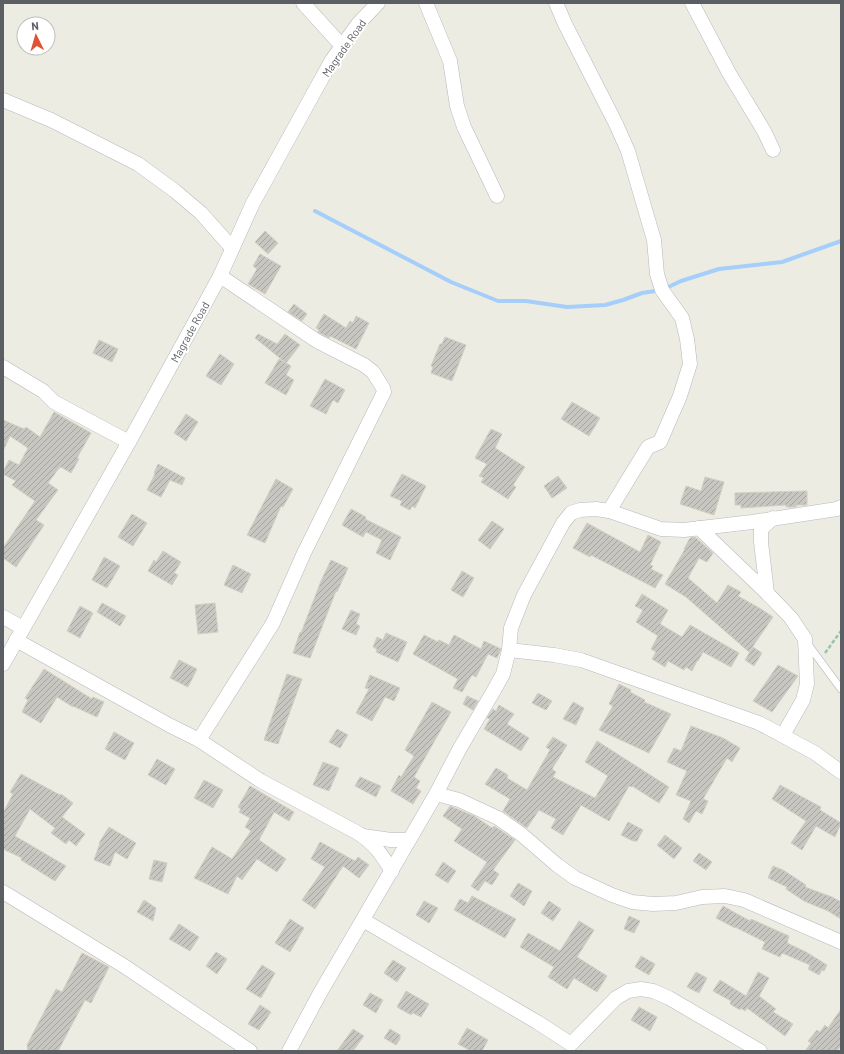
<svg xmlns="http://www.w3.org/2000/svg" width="844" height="1054" font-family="Barlow,sans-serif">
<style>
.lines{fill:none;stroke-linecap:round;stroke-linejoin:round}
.stream{stroke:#a5cefb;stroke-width:4}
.building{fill:url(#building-hatch);stroke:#d2cec2}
.lane-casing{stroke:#b6b8bd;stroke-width:8}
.street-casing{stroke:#b6b8bd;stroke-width:15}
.path{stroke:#9ac4aa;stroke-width:2.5;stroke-dasharray:4 2;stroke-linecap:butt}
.lane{stroke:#fff;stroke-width:7}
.street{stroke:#fff;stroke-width:14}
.labels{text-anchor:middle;stroke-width:4;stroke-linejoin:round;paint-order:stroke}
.street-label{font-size:11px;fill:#5b5e63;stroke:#fff}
</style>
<defs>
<pattern id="building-hatch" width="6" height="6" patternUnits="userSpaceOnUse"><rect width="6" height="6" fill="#c8c6c0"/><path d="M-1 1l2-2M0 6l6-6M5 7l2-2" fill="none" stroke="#a5a4a0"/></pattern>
</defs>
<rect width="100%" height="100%" fill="#edece3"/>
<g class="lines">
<!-- stream -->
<path class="stream" d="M315 211 451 282 498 301H526L567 307 605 305 623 300 642 293 662 290 681 281 719 269 782 262 841 241"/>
</g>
<!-- building -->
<g class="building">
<path d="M265 231 278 243 268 254 255 242Z"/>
<path d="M260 254 281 266 265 294 248 284 257 269 253 266Z"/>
<path d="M294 304 307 314 302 321 288 312Z"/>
<path d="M324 314 346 328 350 321 353 323 356 316 369 323 356 349 330 336 329 338 318 332 319 330 316 328Z"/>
<path d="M258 334 277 344 285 334 300 345 286 363 255 338Z"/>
<path d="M445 337 466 345 452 381 431 373 433 367 431 366 440 344H442Z"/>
<path d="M99 340 118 349 112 362 93 353Z"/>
<path d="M220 354 234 364 221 385 206 376Z"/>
<path d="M279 359 291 366 286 375 294 380 286 395 265 383Z"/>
<path d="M325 379 345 390 338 403 333 400 326 414 310 406Z"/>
<path d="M572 402 600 418 589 436 561 419Z"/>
<path d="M54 412 91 433 77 458 79 459 71 473 61 467 60 468H59L48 483 58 490 36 520 44 525 16 567 3 558V548L35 501 12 485 16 481 3 474V472L9 460 19 465 28 448 10 436 3 451V420L24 429 26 427 40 437Z"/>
<path d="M186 414 198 422 186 441 174 433Z"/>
<path d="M491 429 502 434 495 448 525 467 513 485 516 487 508 499 481 482 484 478 479 476 487 464 475 458Z"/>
<path d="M158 464 185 478 182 485 170 480 161 497 147 490 155 474 154 473Z"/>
<path d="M402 474 426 486 415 508 412 506 410 510 400 505 402 501 390 496Z"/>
<path d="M558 476 567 488 552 498 544 486Z"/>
<path d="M705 477 724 482 714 515 680 504 686 486 701 491Z"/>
<path d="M276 479 293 489 283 507 281 506 265 543 247 535Z"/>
<path d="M807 491V505H796V507H786V505L741 508V505H735V493Z"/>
<path d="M351 509 366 517 365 519 401 537 390 560 376 553 382 540 366 532 363 537 342 525Z"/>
<path d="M132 514 147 523 133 546 118 537Z"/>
<path d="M492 521 504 529 490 549 478 540Z"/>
<path d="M587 523 640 552 648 535 661 542 650 565 653 566 651 569 663 575 655 588 591 555 590 557 573 548Z"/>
<path d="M695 537 713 553 707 562 699 558 688 578 717 603 728 585 741 592 738 596 761 609 773 617 749 652 686 597 665 584 685 549H684L690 538Z"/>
<path d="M163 551 181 562 174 573 178 575 172 585 148 571 154 560 156 562Z"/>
<path d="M104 557 120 566 107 588 92 580Z"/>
<path d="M331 560 348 568 337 592 336 591 310 658 293 653 300 632 301 633 321 581Z"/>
<path d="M233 565 251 574 242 593 224 585Z"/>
<path d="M462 571 474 578 463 597 451 590Z"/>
<path d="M642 594 668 610 660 624 682 637 690 625 739 653 731 667 703 652 698 661H697L692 671 686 667 684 670 668 661 665 667 652 659 656 652 651 649 658 636 636 622 643 610 635 606Z"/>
<path d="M102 603 126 616 120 626 97 612Z"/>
<path d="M215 603 218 632 198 634 195 605Z"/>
<path d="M80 606 93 613 80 638 67 631Z"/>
<path d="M351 610 360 614 356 624 360 626 356 635 342 629Z"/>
<path d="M386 633 407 642 398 662 376 652 377 649 373 647 377 637 383 640Z"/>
<path d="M424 635 438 642 439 640 449 645 454 635 481 649 484 641 501 649 497 658 488 654 476 677 472 675 462 692 453 688 458 679 413 654Z"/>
<path d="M753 647 762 653 754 666 745 660Z"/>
<path d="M179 660 197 669 188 687 170 678Z"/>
<path d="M778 665 798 676 772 712 753 701Z"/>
<path d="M44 669 92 699 93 697 104 702 97 717 73 706V707L57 697 41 723 22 712 28 700 25 698Z"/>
<path d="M287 674 302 679 278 744 264 740Z"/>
<path d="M370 675 400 688 394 701 385 697 372 721 356 713 369 689 365 688Z"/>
<path d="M619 684 631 690 630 692 645 700 644 702 671 714 649 753 599 730 613 706 609 704Z"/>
<path d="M538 693 552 701 546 710 532 703Z"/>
<path d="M467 696 478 701 473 710 463 704Z"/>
<path d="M432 702 451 712 414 777 420 781 416 788 421 791 413 804 391 791 399 775 401 777 414 756 405 750Z"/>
<path d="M573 702 584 708 576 725 563 719Z"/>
<path d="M499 705 514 714 507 724 529 738 521 751 484 729 490 719 487 718 493 709 496 711Z"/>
<path d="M691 726 723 738 740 748 732 762 727 758 703 799 708 801 702 814 696 811 689 823 683 819 691 801 676 795 687 771 667 762 674 748 681 751Z"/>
<path d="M337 729 348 735 340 748 329 742Z"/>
<path d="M114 732 134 743 125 760 105 749Z"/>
<path d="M553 737 567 745 552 769 556 772 553 777 595 798 608 776 585 762 597 741 669 787 659 803 632 786V787L629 786 609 821 581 805 563 835 551 828 556 819 539 810 527 828 503 811 510 799 485 784 496 768 508 775 507 778 527 790 550 750 546 747Z"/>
<path d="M157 759 175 769 166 785 148 775Z"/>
<path d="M323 762 339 768 329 791 313 785Z"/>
<path d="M21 774 60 795 61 794 73 803 62 817 85 834 76 846 69 840 66 844 51 833 55 828 30 809 15 836 66 866 55 881 21 860 22 858 3 849V813L13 794 10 792Z"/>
<path d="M360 777 381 786 376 797 355 786Z"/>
<path d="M204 780 223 790 213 808 194 798Z"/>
<path d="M780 785 821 807 820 810 841 823 835 837 816 826 802 850 791 843 806 821 772 799Z"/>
<path d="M250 786 294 812 289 821 274 812 259 840 286 859 277 872 257 859 242 880 237 876 228 894 194 878 212 847 232 859 251 831 245 827 250 818 239 812 241 809 238 807Z"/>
<path d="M450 806 474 816 492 828 494 826 515 840 493 870 499 874 492 885 485 881 478 891 471 886 487 862 454 841 462 829 443 816Z"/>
<path d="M628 822 643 830 637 841H633L621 835Z"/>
<path d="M109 827 136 843 127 859 115 852 110 866 94 860 100 843H99Z"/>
<path d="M665 835 682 848 674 859 657 845Z"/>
<path d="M320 842 355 861 358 857 369 865 359 878 343 866 315 909 302 900 325 867 311 859Z"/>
<path d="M699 853 712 862 706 870 693 861Z"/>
<path d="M154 860 167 863 162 882 149 879Z"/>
<path d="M443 862 456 871 448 883 435 875Z"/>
<path d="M773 866 783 870 806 885 805 887 832 897 841 902V919L828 911 804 901 786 889 787 887 768 878Z"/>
<path d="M518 883 532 891 524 906 510 896Z"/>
<path d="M472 896 516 919 505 938 454 910 460 899 468 903Z"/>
<path d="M144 900 156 908 153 921 137 912Z"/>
<path d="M424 901 438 908 429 923 416 915Z"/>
<path d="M549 901 561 909 553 921 541 913Z"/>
<path d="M723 906 750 921 751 919 789 936 787 943 806 952 827 965 824 971 822 970 819 975 808 969 810 965 782 953 780 957 762 949 765 942 735 927V928L716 918Z"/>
<path d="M629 916 640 921 634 933 624 929Z"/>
<path d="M290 919 304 928 290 952 275 943Z"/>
<path d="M579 921 594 930 577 957 607 976 597 992 574 978 567 989 548 977 554 967 520 947 528 933 560 951Z"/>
<path d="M179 924 199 937 190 951 169 939Z"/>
<path d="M216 952 227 959 217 974 206 966Z"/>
<path d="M82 953 109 967 91 1003 85 1000 58 1051H28L27 1045 56 989 62 992Z"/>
<path d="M641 956 655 964 649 975 635 967Z"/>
<path d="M393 960 406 968 397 982 384 973Z"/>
<path d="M262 965 275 973 261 998 246 989Z"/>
<path d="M696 972 707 978 699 993 687 987Z"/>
<path d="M758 972 769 978 759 996 776 1009 773 1012 793 1024 785 1036 747 1008 745 1011 741 1008 740 1010 730 1004 731 1001 713 991 720 980 746 996Z"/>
<path d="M406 991 429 1004 421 1017 413 1013 411 1015 397 1007Z"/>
<path d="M370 993 383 1000 376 1013 363 1005Z"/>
<path d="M260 1005 271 1012 259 1030 248 1024Z"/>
<path d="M639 1007 657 1017 650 1031 631 1020Z"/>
<path d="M841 1009V1046L837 1051H805L811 1043 808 1041 817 1030 820 1032 825 1025 828 1028Z"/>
<path d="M467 1028 488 1040 482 1051H471L458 1044Z"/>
<path d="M353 1029 364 1036 353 1051H337Z"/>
<path d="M390 1029 400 1035V1039L396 1045 384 1038Z"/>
</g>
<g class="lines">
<!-- lane casing -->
<g class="lane-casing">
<path id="lane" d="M807 643 841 689"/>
</g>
<!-- street casing -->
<g class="street-casing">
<g id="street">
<path d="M303 3 342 46"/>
<path d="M426 3 450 61 457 106 464 127 497 196"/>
<path d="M556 3 565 24 616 124 628 151 654 240 657 274 662 290 682 318 687 339 690 364 680 396 660 442 648 447 609 511"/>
<path d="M692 3 729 73 764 131 773 150"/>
<path d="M3 100 51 120 138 164 175 191 201 213 232 248"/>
<path d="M3 367 43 391 54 402 129 442"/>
<path d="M699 528 767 593 791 618 805 639 807 684 803 700 783 735"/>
<path d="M767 593 761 542V529L773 518"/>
<path d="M3 617 23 628"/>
<path d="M16 640 169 725 199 740 261 781 358 833C375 844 381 854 392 871"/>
<path d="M509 650 511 628 524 595 563 523 571 513 580 510 596 509 609 511 661 529 684 530 752 522 837 509 841 507"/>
<path d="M3 664 129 442 220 276 253 203 312 96 332 60 358 24 378 3"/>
<path d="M199 740 273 623 304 553 384 392 383 388 373 372 364 365 317 341 220 276"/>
<path d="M436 794 459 800 498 818 521 834 557 865 575 878 612 895 632 902 653 904 676 903 702 897 725 896 744 900 841 942"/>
<path d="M363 836 391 840H409"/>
<path d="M3 892 124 966 250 1051"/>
<path d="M363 920 537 1022 571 1044 616 998 628 991 641 989 653 991 669 998 760 1051"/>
<path d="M289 1051 320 993 436 794 460 748 493 692 503 674 509 650 554 655 581 660 759 723 815 753 841 772"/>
</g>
</g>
<!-- path -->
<path class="path" d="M825 653 841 631"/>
<!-- lane -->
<use href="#lane" class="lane"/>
<!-- street -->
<use href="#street" class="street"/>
</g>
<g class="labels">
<!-- street labels -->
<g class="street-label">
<text transform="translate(344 48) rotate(-55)" y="4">Magrade Road</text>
<text transform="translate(190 332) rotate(-61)" y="4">Magrade Road</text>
</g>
</g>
<!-- border -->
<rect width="844" height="1054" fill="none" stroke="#5b5e63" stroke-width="8"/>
<!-- north arrow -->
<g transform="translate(36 36) rotate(355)"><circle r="19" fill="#ffffff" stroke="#bdbfc1"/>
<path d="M0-3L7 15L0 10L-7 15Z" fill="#e15235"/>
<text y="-6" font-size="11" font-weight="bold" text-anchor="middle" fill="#5b5e63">N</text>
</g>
</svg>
